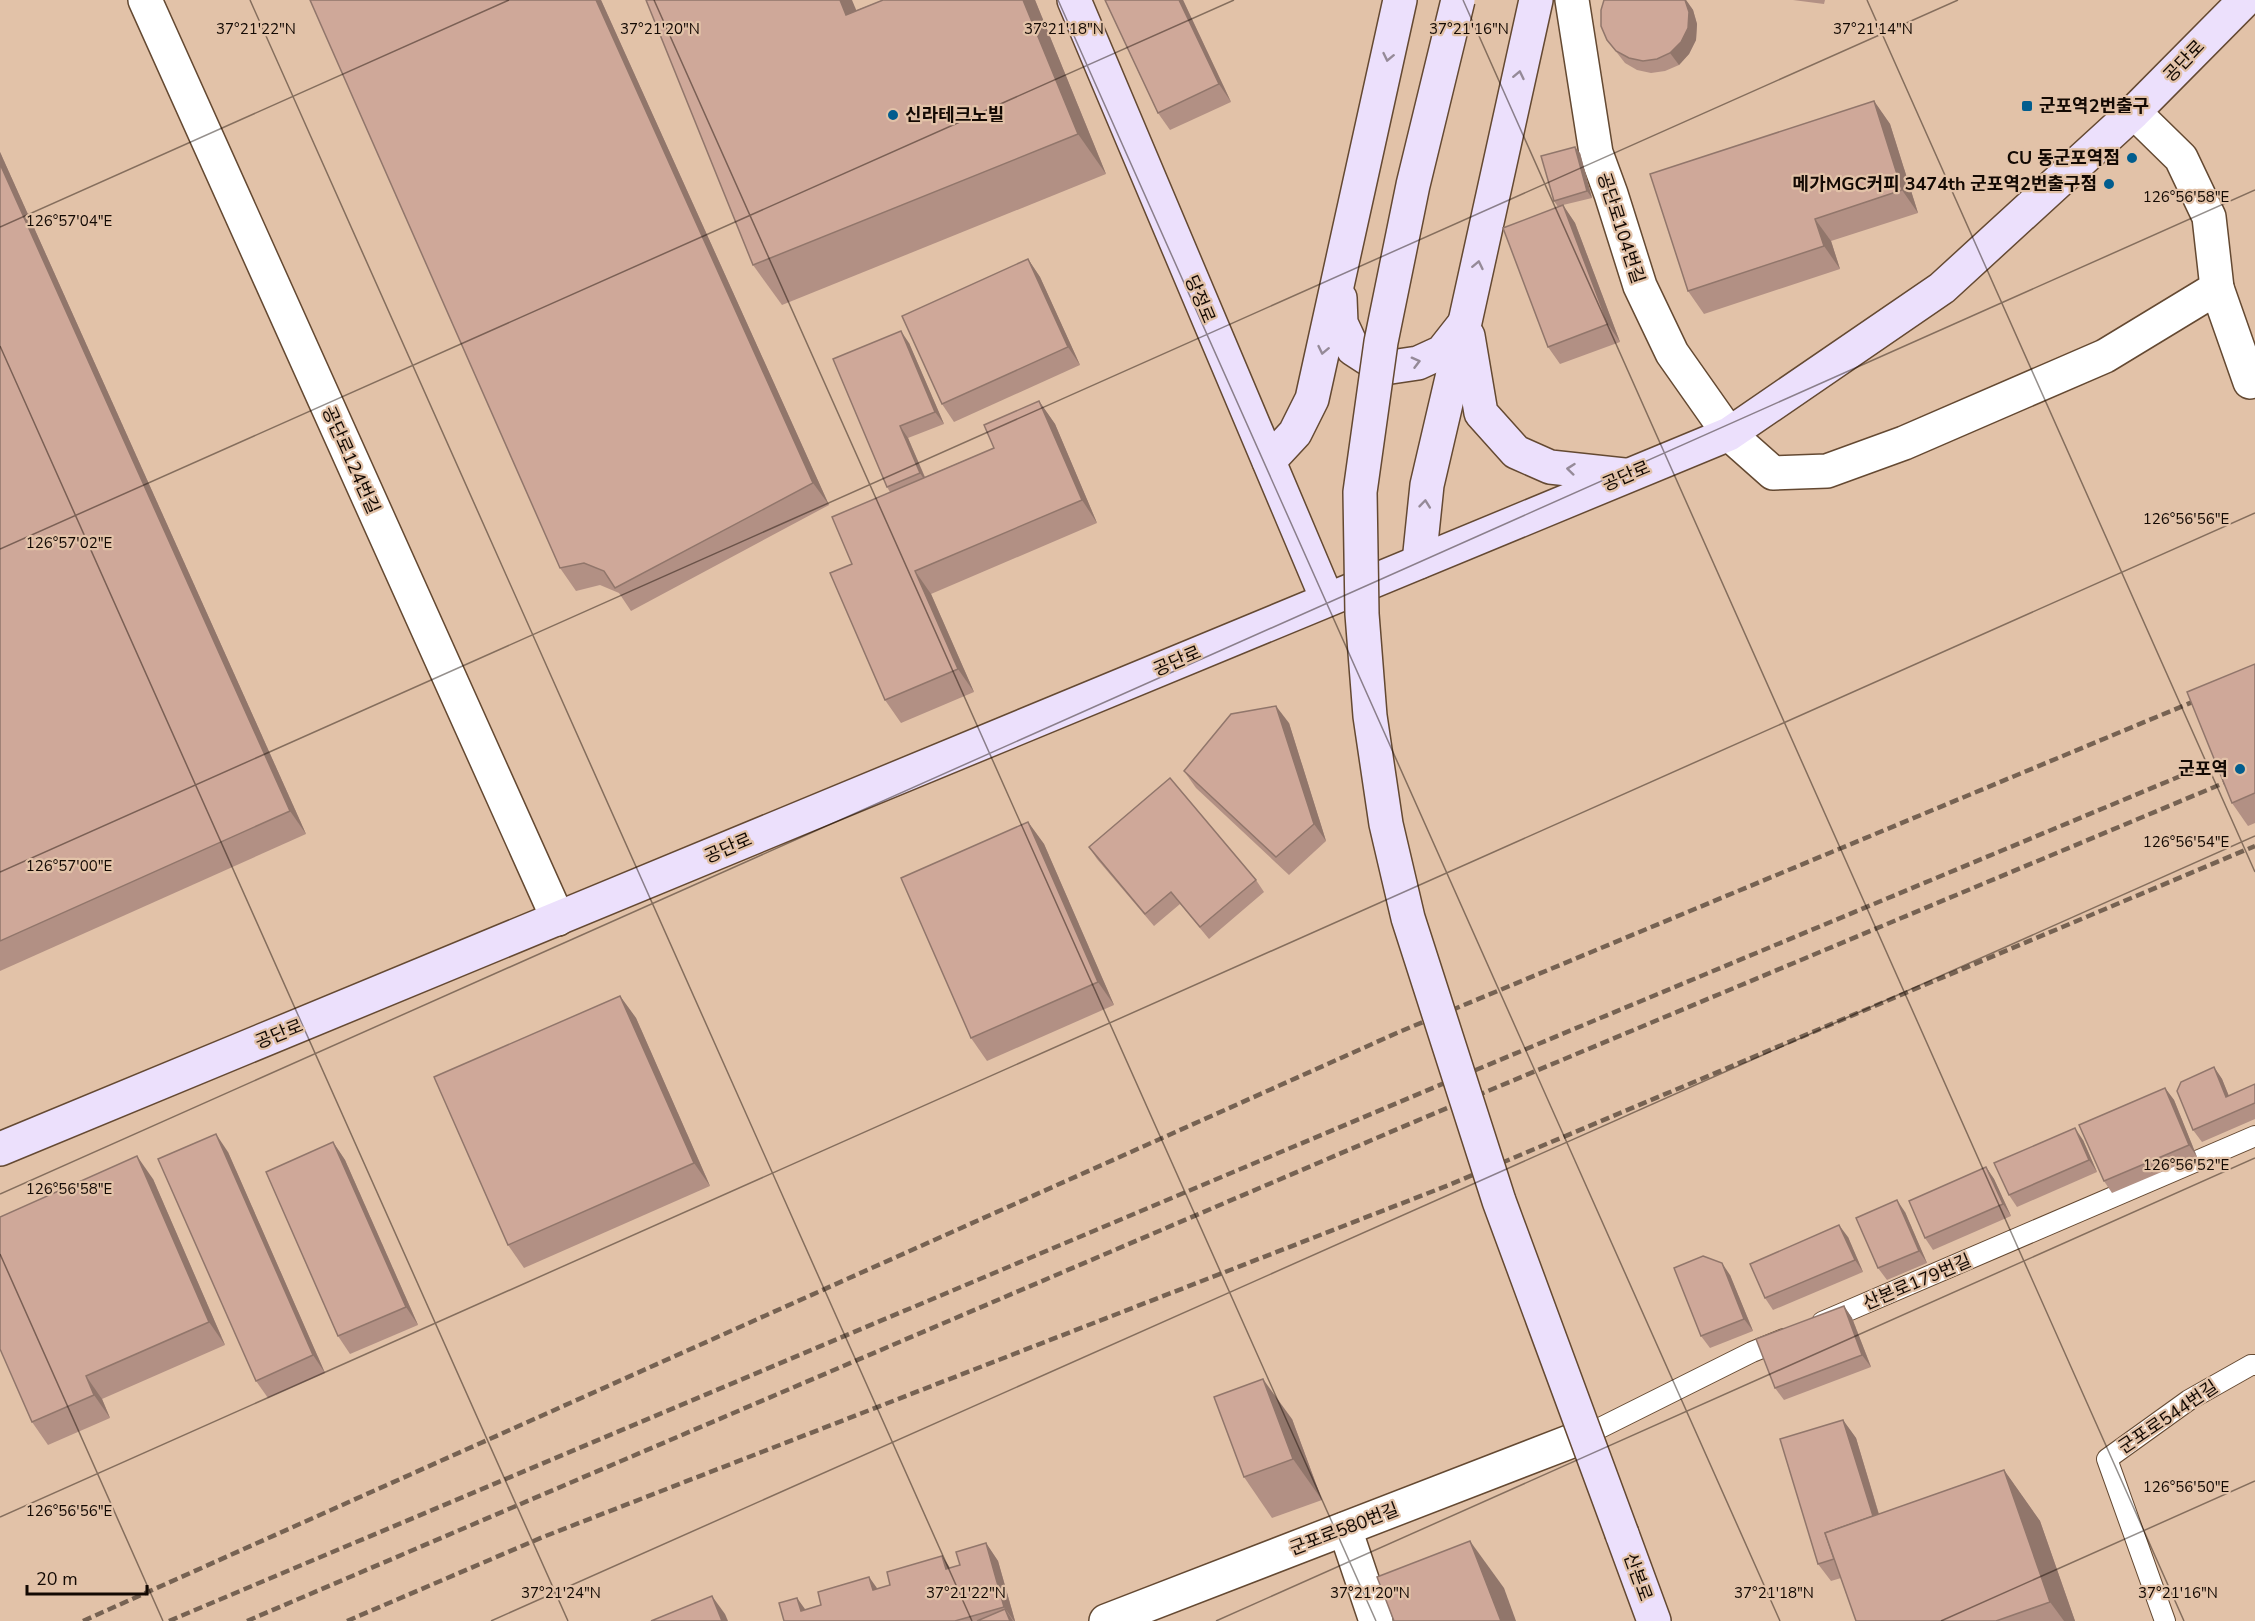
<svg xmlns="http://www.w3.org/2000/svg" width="2255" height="1621" font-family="'Nunito Sans','Noto Sans KR',sans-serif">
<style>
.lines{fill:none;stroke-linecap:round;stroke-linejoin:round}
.lane-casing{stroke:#644932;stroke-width:22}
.street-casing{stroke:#644932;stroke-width:36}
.secondary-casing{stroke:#644932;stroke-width:36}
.lane{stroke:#fff;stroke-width:20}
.street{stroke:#fff;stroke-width:33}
.secondary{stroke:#ece0fc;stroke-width:33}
.rail{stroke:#766252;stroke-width:4.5;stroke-dasharray:9 4.5;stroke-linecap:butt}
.secondary-bridge-casing{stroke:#644932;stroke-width:36;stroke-linecap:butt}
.secondary-bridge{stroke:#ece0fc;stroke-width:33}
.wall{fill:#b29084}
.shaded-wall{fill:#91766b}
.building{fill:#cfa899;stroke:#91766b;stroke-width:1.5}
.oneway{stroke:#958a98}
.ticks{fill:none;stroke:#130903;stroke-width:1.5;stroke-opacity:0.45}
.poi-dot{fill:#015d8e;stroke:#e2c2a8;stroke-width:2}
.labels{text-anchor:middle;stroke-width:4.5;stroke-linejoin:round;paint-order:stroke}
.street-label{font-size:18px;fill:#130903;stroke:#e2c2a8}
.poi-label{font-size:18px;font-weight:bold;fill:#130903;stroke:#e2c2a8;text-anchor:end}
.ticks-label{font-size:15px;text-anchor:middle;fill:#130903;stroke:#e2c2a8;stroke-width:4.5;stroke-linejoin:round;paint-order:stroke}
</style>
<rect width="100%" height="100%" fill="#e2c2a8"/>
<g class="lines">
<!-- lane casing -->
<g class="lane-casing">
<g id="lane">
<path d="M1822 1322 2255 1136"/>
<path d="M1582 1437 1752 1352 1784 1339"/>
<path d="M2165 1621 2107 1459 2189 1400 2251 1365H2255"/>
</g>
</g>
<!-- street casing -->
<g class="street-casing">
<g id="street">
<path d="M145 0 558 919"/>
<path d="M1572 0 1596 153 1611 194 1640 286 1672 353 1729 434 1773 473 1827 471 1904 443 2105 356 2217 288 2209 217 2181 158 2134 112"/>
<path d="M2217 288 2250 382"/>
<path d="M1345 1529 1376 1621"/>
<path d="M1106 1621 1582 1437"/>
</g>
</g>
<!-- secondary casing -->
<g class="secondary-casing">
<g id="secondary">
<path d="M1074 0 1327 599"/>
<path d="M1340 298 1341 323 1353 349 1373 362 1391 367 1418 363 1442 352 1464 324"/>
<path d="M1468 336 1481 413 1516 452 1550 467 1624 475"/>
<path d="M1269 461 1295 433 1312 399 1400 0"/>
<path d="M1419 562 1427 485 1465 322 1536 0"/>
<path d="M0 1149 1729 434 1942 288 2134 112 2245 0"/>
<path d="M1622 1534 1654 1621"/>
</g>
</g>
<!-- lane -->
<use href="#lane" class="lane"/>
<!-- street -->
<use href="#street" class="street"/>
<!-- secondary -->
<use href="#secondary" class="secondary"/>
<!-- rail -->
<g class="rail">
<path d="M83 1621 1399 1032 2207 696"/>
<path d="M169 1621 1435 1087 2255 745"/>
<path d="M247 1621 1421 1119 2255 770"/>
<path d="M347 1621 543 1537 1449 1185 2255 846"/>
</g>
<!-- secondary-bridge casing -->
<g class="secondary-bridge-casing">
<path id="secondary-bridge" d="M1458 0 1413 185 1381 342 1360 492 1362 614 1370 716 1386 824 1408 918 1499 1201 1622 1534"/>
</g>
<!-- secondary-bridge -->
<use href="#secondary-bridge" class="secondary-bridge"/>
</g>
<!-- wall -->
<g class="wall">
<path d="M601 0 829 505 631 611 619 593 600 585 576 591 560 568Z"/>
<path d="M883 0H1035L1106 174 782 305 753 265 857 10Z"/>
<path d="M1105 0H1183L1231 102 1170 130 1158 113Z"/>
<path d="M1604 0H1686L1693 10 1697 24 1696 40 1689 54 1679 65 1665 71 1651 73 1637 70 1625 63 1607 40Z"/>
<path d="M1793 0H1825L1824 4Z"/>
<path d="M1874 101 1890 124 1918 213 1831 241 1840 269 1704 314 1688 291Z"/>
<path d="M0 152 306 834 0 971Z"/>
<path d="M1580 153 1592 198 1563 205 1575 223 1620 342 1560 364 1548 347 1558 207 1554 201Z"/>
<path d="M1028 259 1040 277 1080 365 954 422 942 404Z"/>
<path d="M909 343 944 424 908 438 925 477 994 448 1039 401 1055 424 1097 523 931 594 974 692 901 723 885 700 890 492 887 487Z"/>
<path d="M2255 664V823L2248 826 2232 803Z"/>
<path d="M1289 723 1326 841 1289 875 1196 788 1184 771Z"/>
<path d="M1028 822 1044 844 1114 1005 987 1061 971 1038Z"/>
<path d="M1089 847 1256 880 1264 892 1209 939 1180 904 1154 926 1097 859Z"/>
<path d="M620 996 636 1018 710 1186 524 1268 508 1245Z"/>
<path d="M2214 1067 2222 1079 2229 1096 2255 1084V1119L2202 1142 2193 1130Z"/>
<path d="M2165 1088 2174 1100 2197 1157 2112 1193 2104 1181Z"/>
<path d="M2083 1140 2097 1172 2017 1207 2009 1195Z"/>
<path d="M333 1142 345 1160 418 1325 350 1354 338 1336Z"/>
<path d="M228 1152 325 1373 268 1398 256 1381Z"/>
<path d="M1986 1167 1994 1179 2011 1216 1933 1250 1925 1238Z"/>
<path d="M153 1179 225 1345 102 1399 110 1418 48 1445 32 1422Z"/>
<path d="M1905 1212 1927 1263 1887 1280 1878 1268Z"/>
<path d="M1848 1237 1863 1272 1773 1310 1765 1298Z"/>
<path d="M1730 1275 1753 1331 1710 1348 1701 1336Z"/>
<path d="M1844 1306 1852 1318 1871 1367 1784 1400 1775 1388Z"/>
<path d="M1292 1419 1322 1500 1272 1518 1244 1477Z"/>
<path d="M1843 1420 1856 1438 1879 1514 2004 1470 2040 1521 2075 1621H1856L1841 1578 1831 1581 1818 1564Z"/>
<path d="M986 1543 998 1561 1015 1621H784L797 1598 805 1610 821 1605 869 1577 877 1589 890 1585 942 1556 950 1568 960 1565Z"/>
</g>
<!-- shaded-wall -->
<g class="shaded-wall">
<path d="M596 0H601L829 505 813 483Z"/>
<path d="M840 0H852L875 55 846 15Z"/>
<path d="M1023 0H1035L1106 174 1078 134Z"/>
<path d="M1179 0H1183L1231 102 1219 84Z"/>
<path d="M1685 0H1686L1693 10 1697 24 1696 40 1689 54 1679 65 1670 53Z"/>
<path d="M1874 101 1890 124 1918 213 1902 190Z"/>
<path d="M1575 147 1580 153 1592 198 1587 191Z"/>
<path d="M0 152 306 834 290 811 0 164Z"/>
<path d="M1563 205 1575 223 1620 342 1608 324Z"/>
<path d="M1815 219 1831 241 1840 269 1824 246Z"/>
<path d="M1028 259 1040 277 1080 365 1068 347Z"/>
<path d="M901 331 909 343 944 424 935 412Z"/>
<path d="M1039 401 1055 424 1097 523 1082 500Z"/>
<path d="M900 426 908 438 928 485 920 473Z"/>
<path d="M915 571 931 594 974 692 958 669Z"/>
<path d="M1276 706 1289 723 1326 841 1314 824Z"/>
<path d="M1028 822 1044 844 1114 1005 1098 982Z"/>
<path d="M620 996 636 1018 710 1186 694 1163Z"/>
<path d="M2214 1067 2222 1079 2234 1109 2226 1097Z"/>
<path d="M2165 1088 2174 1100 2197 1157 2189 1145Z"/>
<path d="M2075 1128 2083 1140 2097 1172 2089 1160Z"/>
<path d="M216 1134 228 1152 325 1373 313 1355Z"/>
<path d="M333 1142 345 1160 418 1325 406 1307Z"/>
<path d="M137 1156 153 1179 225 1345 209 1322Z"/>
<path d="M1986 1167 1994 1179 2011 1216 2003 1204Z"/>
<path d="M1897 1200 1905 1212 1927 1263 1919 1251Z"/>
<path d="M1839 1225 1848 1237 1863 1272 1855 1260Z"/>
<path d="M1722 1263 1730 1275 1753 1331 1744 1319Z"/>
<path d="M1844 1306 1852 1318 1871 1367 1862 1355Z"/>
<path d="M86 1376 102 1399 110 1418 94 1395Z"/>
<path d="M1263 1379 1292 1419 1322 1500 1293 1459Z"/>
<path d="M1843 1420 1856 1438 1893 1562 1881 1544Z"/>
<path d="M2004 1470 2040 1521 2075 1621H2064L2050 1602Z"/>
<path d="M1470 1541 1504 1588 1516 1621H1501Z"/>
<path d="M986 1543 998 1561 1015 1621H1014L1004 1607Z"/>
<path d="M942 1556 954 1574 946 1569Z"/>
<path d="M869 1577 882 1595 873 1590Z"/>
<path d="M712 1596 725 1614 728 1621H722Z"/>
<path d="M797 1598 810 1616 801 1611Z"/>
<path d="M1005 1609 1013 1621H1010Z"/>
</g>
<!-- building -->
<g class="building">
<path d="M310 0H596L813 483 615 588 604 571 584 563 560 568Z"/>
<path d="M646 0H840L846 15 883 0H1023L1078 134 753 265Z"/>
<path d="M1105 0H1179L1219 84 1158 113Z"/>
<path d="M1604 0H1685L1689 12 1688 28 1681 42 1670 53 1657 59 1643 61 1629 58 1616 51 1607 40 1601 26V10Z"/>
<path d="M1874 101 1902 190 1815 219 1824 246 1688 291 1650 174Z"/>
<path d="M1575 147 1587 191 1554 201 1541 156Z"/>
<path d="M0 164 290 811 0 941Z"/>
<path d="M1563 205 1608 324 1548 347 1503 228Z"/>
<path d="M1028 259 1068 347 942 404 902 316Z"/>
<path d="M901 331 935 412 900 426 920 473 887 487 833 359Z"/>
<path d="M1039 401 1082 500 915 571 958 669 885 700 830 573 852 564 832 517 994 448 984 425Z"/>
<path d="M2255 664V793L2232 803 2187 692Z"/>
<path d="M1276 706 1314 824 1276 857 1184 771 1231 714Z"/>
<path d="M1170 778 1256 880 1200 927 1171 892 1145 914 1089 847Z"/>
<path d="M1028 822 1098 982 971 1038 901 878Z"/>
<path d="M620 996 694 1163 508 1245 434 1077Z"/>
<path d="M2214 1067 2226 1097 2255 1084V1103L2193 1130 2177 1091 2181 1082Z"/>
<path d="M2165 1088 2189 1145 2104 1181 2079 1125Z"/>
<path d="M2075 1128 2089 1160 2009 1195 1994 1163Z"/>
<path d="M216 1134 313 1355 256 1381 158 1159Z"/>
<path d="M333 1142 406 1307 338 1336 266 1172Z"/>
<path d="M137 1156 209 1322 86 1376 94 1395 32 1422 0 1349V1217Z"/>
<path d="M1986 1167 2003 1204 1925 1238 1909 1201Z"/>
<path d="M1897 1200 1919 1251 1878 1268 1856 1218Z"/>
<path d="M1839 1225 1855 1260 1765 1298 1750 1264Z"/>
<path d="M1703 1256 1722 1263 1744 1319 1701 1336 1674 1268Z"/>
<path d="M1844 1306 1862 1355 1775 1388 1756 1339Z"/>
<path d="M1263 1379 1293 1459 1244 1477 1214 1397Z"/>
<path d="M1843 1420 1873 1516 1825 1533 1834 1559 1818 1564 1780 1439Z"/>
<path d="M2004 1470 2050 1602 1996 1621H1856L1825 1533Z"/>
<path d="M1470 1541 1501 1621H1394L1377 1577Z"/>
<path d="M986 1543 1004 1607 955 1621H784L779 1603 797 1598 801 1611 821 1605 818 1592 869 1577 873 1590 890 1585 887 1572 942 1556 946 1569 960 1565 956 1552Z"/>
<path d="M712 1596 722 1621H651Z"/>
<path d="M1005 1609 1010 1621H977Z"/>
</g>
<!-- one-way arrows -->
<defs><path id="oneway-chevron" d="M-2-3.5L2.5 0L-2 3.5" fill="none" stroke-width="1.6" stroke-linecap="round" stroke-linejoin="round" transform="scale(1.5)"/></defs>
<g class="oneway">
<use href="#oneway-chevron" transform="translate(1388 57) rotate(102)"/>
<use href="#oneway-chevron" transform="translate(1519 75) rotate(-78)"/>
<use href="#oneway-chevron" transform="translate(1478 265) rotate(-78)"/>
<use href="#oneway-chevron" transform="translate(1323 350) rotate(102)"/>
<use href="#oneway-chevron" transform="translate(1416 362) rotate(-15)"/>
<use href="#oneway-chevron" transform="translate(1571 469) rotate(-174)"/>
<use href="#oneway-chevron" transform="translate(1425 504) rotate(-84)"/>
</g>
<!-- ticks -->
<path class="ticks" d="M250 0 972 1621M654 0 1376 1621M1058 0 1780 1621M1463 0 2184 1621M1867 0 2255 872M0 227 509 0M0 346 568 1621M0 549 1234 0M0 872 1958 0M0 1194 2255 190M0 1254 163 1621M0 1517 2255 513M491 1621 2255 836M1216 1621 2255 1158M1941 1621 2255 1481"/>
<!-- markers -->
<g class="poi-dot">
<rect x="2021" y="100" width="12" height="12" rx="3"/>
<circle cx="893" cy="115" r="6"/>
<circle cx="2132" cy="158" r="6"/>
<circle cx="2109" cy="184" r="6"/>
<circle cx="2240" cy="769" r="6"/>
</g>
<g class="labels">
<!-- street labels -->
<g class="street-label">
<text transform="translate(2184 61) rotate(-46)" y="6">공단로</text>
<text transform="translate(1621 228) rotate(72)" y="6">공단로104번길</text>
<text transform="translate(1200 299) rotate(67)" y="6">당정로</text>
<text transform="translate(351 460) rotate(66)" y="6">공단로124번길</text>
<text transform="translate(1626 476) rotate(-23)" y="6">공단로</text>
<text transform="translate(1177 661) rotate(-23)" y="6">공단로</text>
<text transform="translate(728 848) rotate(-23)" y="6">공단로</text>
<text transform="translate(279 1034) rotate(-22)" y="6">공단로</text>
<text transform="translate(1917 1282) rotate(-23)" y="6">산본로179번길</text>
<text transform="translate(2168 1417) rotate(-34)" y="6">군포로544번길</text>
<text transform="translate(1344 1529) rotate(-21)" y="6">군포로580번길</text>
<text transform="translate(1638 1577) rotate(70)" y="6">산본로</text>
</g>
<!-- poi labels -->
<g class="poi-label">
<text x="2039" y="112" text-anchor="start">군포역2번출구</text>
<text x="905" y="121" text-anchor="start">신라테크노빌</text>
<text x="2120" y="164">CU 동군포역점</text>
<text x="2097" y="190">메가MGC커피 3474th 군포역2번출구점</text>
<text x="2228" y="775">군포역</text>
</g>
</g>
<g class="ticks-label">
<text x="1469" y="34">37°21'16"N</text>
<text x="256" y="34">37°21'22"N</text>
<text x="660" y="34">37°21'20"N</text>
<text x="1064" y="34">37°21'18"N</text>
<text x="1873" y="34">37°21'14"N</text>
<text x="2186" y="202">126°56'58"E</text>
<text x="69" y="226">126°57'04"E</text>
<text x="2186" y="524">126°56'56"E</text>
<text x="69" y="548">126°57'02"E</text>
<text x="2186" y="847">126°56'54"E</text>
<text x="69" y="871">126°57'00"E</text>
<text x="2186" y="1170">126°56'52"E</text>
<text x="69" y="1194">126°56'58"E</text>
<text x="2186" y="1492">126°56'50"E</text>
<text x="69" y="1516">126°56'56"E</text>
<text x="561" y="1598">37°21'24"N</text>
<text x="966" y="1598">37°21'22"N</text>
<text x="1370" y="1598">37°21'20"N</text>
<text x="1774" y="1598">37°21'18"N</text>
<text x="2178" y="1598">37°21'16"N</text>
</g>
<!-- scale -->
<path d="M27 1585v9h120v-9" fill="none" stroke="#130903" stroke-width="3"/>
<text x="36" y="1585" font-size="18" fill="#130903" stroke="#e2c2a8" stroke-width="4.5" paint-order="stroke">20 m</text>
</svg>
